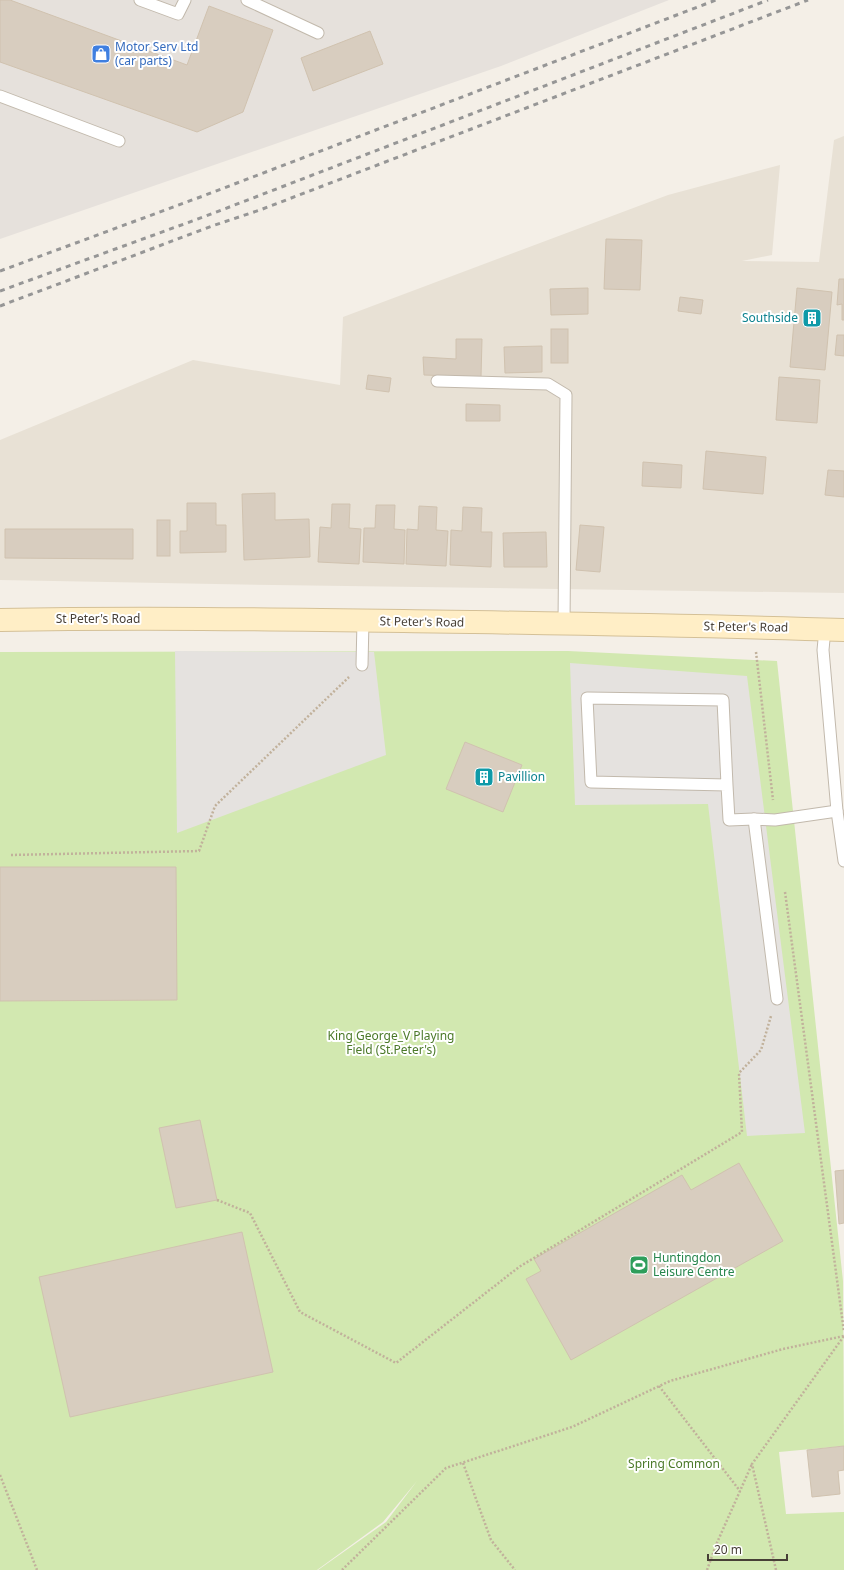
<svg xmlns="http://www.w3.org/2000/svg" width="844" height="1570" font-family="'Noto Sans',sans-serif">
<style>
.residential{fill:#e8e1d5}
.industrial{fill:#e6e1dc}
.green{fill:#d2e8b0}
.parking{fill:#e5e2df}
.building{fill:#d8cdbf;stroke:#d0c2af}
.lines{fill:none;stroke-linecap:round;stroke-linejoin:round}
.lane-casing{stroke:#c2b9ac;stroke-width:13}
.secondary-casing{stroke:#d4c097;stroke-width:24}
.path{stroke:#c1b19b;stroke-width:2.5;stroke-dasharray:2 2;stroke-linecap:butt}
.lane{stroke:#fff;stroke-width:11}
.secondary{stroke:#ffeec6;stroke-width:22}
.rail{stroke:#969696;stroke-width:3;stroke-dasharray:5 5;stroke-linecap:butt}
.labels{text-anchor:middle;stroke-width:4;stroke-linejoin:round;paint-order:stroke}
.shop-label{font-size:12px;fill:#366cbe;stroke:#fff;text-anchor:start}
.culture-label{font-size:12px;fill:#0d838f;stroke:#fff;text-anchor:end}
.street-label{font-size:12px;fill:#473f36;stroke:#fff}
.park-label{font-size:12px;fill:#4b7929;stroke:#fff}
.leisure-label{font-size:12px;fill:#27864d;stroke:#fff;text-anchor:start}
</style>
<rect width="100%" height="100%" fill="#f4efe7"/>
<!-- residential -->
<path class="residential" d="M844 136V593L274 585 0 580V440L193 360 340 385 343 317 668 195 780 165 772 255 742 261 819 262 834 140Z"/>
<!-- industrial -->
<path class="industrial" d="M0 0H669L501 66 0 239Z"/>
<!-- green -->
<path class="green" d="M568 651 777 661 843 1281 844 1446 779 1452 786 1514 844 1512V1570H318L386 1522 417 1481 383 1522 317 1570H0V652Z"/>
<!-- parking -->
<g class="parking">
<path d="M175 651 374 652 386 755 177 833Z"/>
<path d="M570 663 747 676 805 1133 747 1136 708 804 575 805Z"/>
</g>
<!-- building -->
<g class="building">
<path d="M0 0H10L187 65 209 6 273 30 243 112 197 132 0 62Z"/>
<path d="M370 31 383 64 313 91 301 58Z"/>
<path d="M606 239 642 240 640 290 604 289Z"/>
<path d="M839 279H844V320H842V304L837 305Z"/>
<path d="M588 288V314L551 315 550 289Z"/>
<path d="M797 288 832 292 825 370 790 367Z"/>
<path d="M680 297 703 300 701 314 678 311Z"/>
<rect x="551" y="329" width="17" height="34"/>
<path d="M837 335H844V356L835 355Z"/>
<path d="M456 339H482L481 377 424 375 423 357 456 359Z"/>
<path d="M542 346V372L505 373 504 347Z"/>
<path d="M368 375 391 378 389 392 366 389Z"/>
<path d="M779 377 820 380 817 423 776 420Z"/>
<path d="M466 404 500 405V421H466Z"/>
<path d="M706 451 766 457 763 494 703 489Z"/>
<path d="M643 462 682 465 681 488 642 486Z"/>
<path d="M828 470 844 471V497L825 495Z"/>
<path d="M275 493V520L309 519 310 557 244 560 242 494Z"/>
<path d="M187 503H216V525H226V552L180 553V531H187Z"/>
<path d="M332 504H350L349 528 361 529 359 564 318 562 320 527 331 528Z"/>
<path d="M376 505H395L394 529 405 530 404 564 363 562 364 528H375Z"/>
<path d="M419 506 437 507 436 530 448 531 446 566 406 564 407 529 418 530Z"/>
<path d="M463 507 482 508 481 532H492L491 567 450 565 451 530 462 531Z"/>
<rect x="157" y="520" width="13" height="36"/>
<path d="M580 525 604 527 600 572 576 570Z"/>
<path d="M5 529H133V559L5 558Z"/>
<path d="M546 532 547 567H504L503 533Z"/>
<path d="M465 742 522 765 503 812 446 789Z"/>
<path d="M0 867H176L177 1000 0 1001Z"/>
<path d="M200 1120 217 1200 176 1208 159 1128Z"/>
<path d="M739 1163 783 1241 571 1360 526 1279 541 1271 534 1259 682 1175 691 1190Z"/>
<path d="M844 1170V1223L839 1224 835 1171Z"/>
<path d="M242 1232 273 1372 70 1417 39 1277Z"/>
<path d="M844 1446V1470L838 1471 840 1494 812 1497 807 1450Z"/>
</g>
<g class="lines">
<!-- lane casing -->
<g class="lane-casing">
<g id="lane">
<path d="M140 0 178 14 185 0"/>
<path d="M247 0 318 33"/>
<path d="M0 96 119 141"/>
<path d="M437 381 548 384 566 395 564 624"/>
<path d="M825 629 823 650 837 811 844 861"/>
<path d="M362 665 363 621"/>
<path d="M727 785 723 700 587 698 591 782 727 785 729 820 754 819"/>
<path d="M777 999 754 819 775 820 837 811"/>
</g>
</g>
<!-- secondary casing -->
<g class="secondary-casing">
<path id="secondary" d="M0 620C157 617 314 620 471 622 595 624 720 626 844 630"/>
</g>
<!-- path -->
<g class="path">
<path d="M756 652 773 800"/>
<path d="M11 855 199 851 215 806 349 677"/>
<path d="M785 892 844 1332"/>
<path d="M217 1200 250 1213 300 1312 396 1363 519 1267 742 1132 739 1073 761 1050 771 1016"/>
<path d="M659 1386 740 1491"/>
<path d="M463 1463 491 1540 515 1570"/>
<path d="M0 1475 37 1570"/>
<path d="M342 1570 446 1468 572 1427 670 1381 783 1349 844 1336"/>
<path d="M707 1570 716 1545 752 1464"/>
<path d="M776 1570 752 1464 844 1336"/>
</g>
<!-- lane -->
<use href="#lane" class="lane"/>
<!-- secondary -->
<use href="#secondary" class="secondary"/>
<!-- rail -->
<g class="rail">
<path d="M0 271 203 196 716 0"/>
<path d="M0 291 206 216 768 0"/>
<path d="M0 306 212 226 260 210 808 0"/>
</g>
</g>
<!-- icons -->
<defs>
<g id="shop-square" transform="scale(1)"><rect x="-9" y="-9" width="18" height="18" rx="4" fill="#3f7fe0" stroke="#fff"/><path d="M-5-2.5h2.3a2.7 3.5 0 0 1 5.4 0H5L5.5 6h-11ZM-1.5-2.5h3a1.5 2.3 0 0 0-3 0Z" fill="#fff"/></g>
<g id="building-square" transform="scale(1)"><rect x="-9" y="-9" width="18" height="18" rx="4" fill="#0f9aa8" stroke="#fff"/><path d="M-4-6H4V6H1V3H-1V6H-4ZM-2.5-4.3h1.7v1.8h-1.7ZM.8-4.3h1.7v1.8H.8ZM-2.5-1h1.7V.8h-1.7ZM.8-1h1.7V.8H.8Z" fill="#fff"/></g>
<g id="stadium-square" transform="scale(1)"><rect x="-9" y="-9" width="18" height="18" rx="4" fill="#2e9e5b" stroke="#fff"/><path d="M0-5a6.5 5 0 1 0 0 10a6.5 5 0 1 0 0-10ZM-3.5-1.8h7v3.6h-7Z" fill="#fff"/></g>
</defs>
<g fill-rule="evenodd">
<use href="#shop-square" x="101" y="54"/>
<use href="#building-square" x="812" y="318"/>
<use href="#building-square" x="484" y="777"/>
<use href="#stadium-square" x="639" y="1265"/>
</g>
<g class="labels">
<!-- shop labels -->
<g class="shop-label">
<text x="115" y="51">Motor Serv Ltd<tspan x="115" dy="14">(car parts)</tspan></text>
</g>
<!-- culture labels -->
<g class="culture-label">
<text x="798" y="322">Southside</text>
<text x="498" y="781" text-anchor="start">Pavillion</text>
</g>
<!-- street labels -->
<g class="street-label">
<text x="98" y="623">St Peter's Road</text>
<text transform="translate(422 622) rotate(1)" y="4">St Peter's Road</text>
<text transform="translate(746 627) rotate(1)" y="4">St Peter's Road</text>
</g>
<!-- park labels -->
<g class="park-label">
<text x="391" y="1040">King George_V Playing<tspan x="391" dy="14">Field (St.Peter's)</tspan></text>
<text x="674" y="1468">Spring Common</text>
</g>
<!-- leisure labels -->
<g class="leisure-label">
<text x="653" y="1262">Huntingdon<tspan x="653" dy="14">Leisure Centre</tspan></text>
</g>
</g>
<!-- scale -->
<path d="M708 1554v6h79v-6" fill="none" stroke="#473f36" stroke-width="2"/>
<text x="714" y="1554" font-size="12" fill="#473f36" stroke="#ffffff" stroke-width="3" paint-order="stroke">20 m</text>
</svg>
